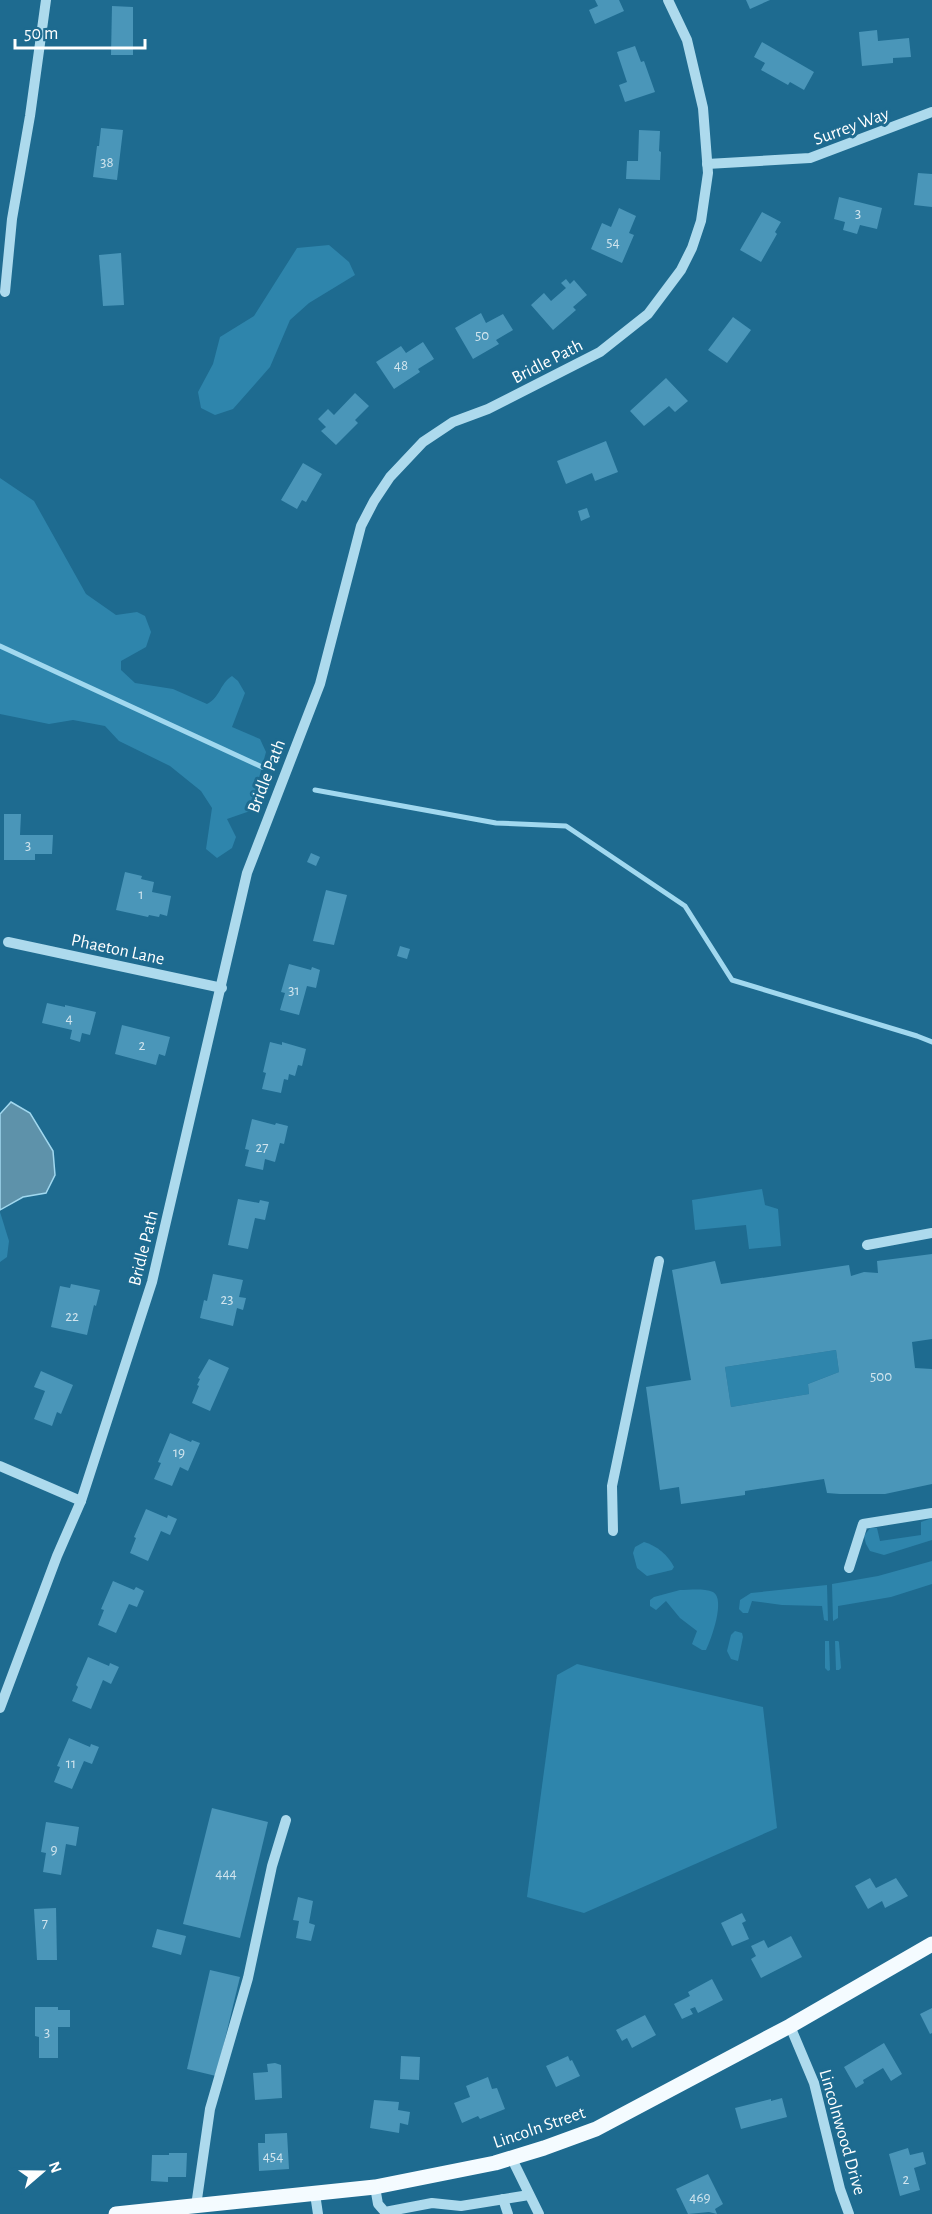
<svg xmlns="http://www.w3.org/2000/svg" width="932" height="2214" font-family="'Alegreya Sans',sans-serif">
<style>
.green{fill:#2e85ac}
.water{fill:#5e92aa;stroke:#a1d8ef;stroke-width:1.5}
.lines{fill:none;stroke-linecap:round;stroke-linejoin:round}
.stream{stroke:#a1d8ef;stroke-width:5}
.building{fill:#4a96b9;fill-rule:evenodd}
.minor{stroke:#addaed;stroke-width:10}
.major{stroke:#f4fbff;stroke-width:15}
.labels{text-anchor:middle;stroke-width:6;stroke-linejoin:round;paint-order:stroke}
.number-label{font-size:15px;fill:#d2e5ee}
.street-label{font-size:18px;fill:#fff;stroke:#1e6b90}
</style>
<rect width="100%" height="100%" fill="#1e6b90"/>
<!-- green -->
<g class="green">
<path d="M329 245 349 262 355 275 309 303 290 320 270 367 233 409 215 415 201 408 198 392 213 364 220 337 254 316 297 248Z"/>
<path d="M0 478 34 501 86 594 116 615 137 612 145 616 151 632 146 647 121 661V670L135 683 173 689 207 704C220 698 220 683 232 676L238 681 245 693 232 727 260 739 266 752 250 811 227 819 236 837 232 848 217 858 206 849 212 808 201 791 170 766 119 741 105 726 73 720 49 724 0 714Z"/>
<path d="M762 1189 765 1205 778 1209 781 1246 749 1249 746 1225 695 1230 692 1200Z"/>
<path d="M0 1212 9 1241 7 1257 0 1262Z"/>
<path d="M836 1350 839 1372 808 1384 809 1394 731 1407 725 1367Z"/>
<path d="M932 1518V1540L884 1555 870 1551 866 1544 864 1536 870 1528H877L880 1541 921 1535V1522Z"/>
<path d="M644 1542C656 1545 669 1556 674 1567L672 1570 647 1576 637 1568 633 1553 635 1547Z"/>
<path d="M932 1561V1584L891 1597 838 1606V1618L833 1621 832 1584 878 1576Z"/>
<path d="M827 1585 828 1621 824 1620 822 1606 782 1605 752 1601 748 1613H743L739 1609 740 1600 751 1593Z"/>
<path d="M680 1590C689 1590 704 1588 713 1592 726 1599 711 1640 706 1650H702L692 1644 697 1631 680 1618 666 1601 656 1610 650 1606V1600L654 1597Z"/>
<path d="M735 1631 742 1633 743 1637 738 1661 731 1659 727 1651 731 1635Z"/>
<path d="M825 1641H829L830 1670 828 1671 825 1668Z"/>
<path d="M835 1641H838L839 1642 841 1668 839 1670H836Z"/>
<path d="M577 1664 763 1707 777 1828 584 1913 527 1897 557 1675Z"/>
</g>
<!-- water -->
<path class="water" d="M11 1102 30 1113 53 1151 55 1175 46 1193 23 1197 0 1210V1114Z"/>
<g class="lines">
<!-- stream -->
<g class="stream">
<path d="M0 646 262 767"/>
<path d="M315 790 496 823 566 826 685 906 732 980 917 1036 932 1042"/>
</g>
</g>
<!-- building -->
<g class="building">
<path d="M595 0H619L624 11 595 24 589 10 598 6Z"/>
<path d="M746 0H770L750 9Z"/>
<path d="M112 6 133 7V55H111Z"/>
<path d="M877 30 878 41 909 38 911 57 893 58V63L862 66 859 32Z"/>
<path d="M762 42 814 72 804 90 790 82 788 85 761 70 765 63 754 57Z"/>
<path d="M635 46 641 62 644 61 655 92 625 102 619 85 627 82 617 52Z"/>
<path d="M101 128 123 130 117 180 93 177 97 146H99Z"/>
<path d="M639 130 660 131 659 151 661 152 660 180 626 179 627 161H638Z"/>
<path d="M918 173 932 174V207L914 205Z"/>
<path d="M839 197 882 208 877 229 860 225 857 234 843 230 845 222 834 219Z"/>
<path d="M619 208 636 216 629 233 634 235 622 263 591 249 602 223 611 227Z"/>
<path d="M762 212 781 222 775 232 777 234 761 262 740 250Z"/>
<path d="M121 253 124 305 103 306 99 255Z"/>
<path d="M566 279 570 284 574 280 587 295 573 307 576 310 553 330 531 305 544 293 551 301 566 288 561 283Z"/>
<path d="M481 313 486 323 503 314 513 330 496 340 499 344 473 359 455 328Z"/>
<path d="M733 317 751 330 727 363 708 350Z"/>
<path d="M423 342 434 359 418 369 420 372 394 389 376 362 401 346 406 353Z"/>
<path d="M666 378 688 401 675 412 669 406 644 426 630 411Z"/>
<path d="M355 393 369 406 355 420 358 423 336 445 321 431 326 427 318 419 328 409 334 415Z"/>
<path d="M606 441 618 472 595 481 592 473 566 484 557 461Z"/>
<path d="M303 463 322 474 306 502 302 500 297 509 281 500Z"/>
<path d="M587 508 590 517 581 521 578 511Z"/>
<path d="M4 814H21L20 835H53L52 854H35V860H4Z"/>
<path d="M311 853 320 857 316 866 307 862Z"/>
<path d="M125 872 142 876 141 879 154 882 152 892 171 896 167 916 160 914 159 917 149 915 148 917 116 910Z"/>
<path d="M326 890 347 895 334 945 313 941Z"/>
<path d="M400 946 410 949 407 959 397 956Z"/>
<path d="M289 964 311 970 312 967 320 970 316 988 307 986 299 1015 280 1010 285 993 281 992Z"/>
<path d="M47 1003 65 1007V1005L96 1012 90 1035 82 1033 80 1042 70 1039 72 1030 42 1023Z"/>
<path d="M122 1025 170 1037 165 1056 159 1054 156 1065 115 1054Z"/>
<path d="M270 1042 282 1045V1042L306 1049 302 1066 298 1065 295 1076 289 1074 288 1080 284 1079 281 1093 262 1089 266 1073 263 1072Z"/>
<path d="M252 1119 275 1125 276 1123 288 1126 284 1144 280 1143 275 1162 265 1159 263 1170 245 1166 249 1150 245 1149Z"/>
<path d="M238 1199 259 1203 260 1200 269 1202 265 1220 255 1218 248 1249 228 1245Z"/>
<path d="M932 1254V1339L912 1342 915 1368 932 1369V1484L885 1494H840L827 1493 824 1479 745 1491V1495L681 1504 679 1487 660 1490 646 1387 691 1380 672 1270 715 1261 721 1284 849 1265 851 1276 864 1272 878 1273 877 1261ZM836 1350 839 1372 808 1384 809 1394 731 1407 725 1367Z"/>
<path d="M213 1274 243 1280 239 1297 246 1298 243 1310 237 1308 233 1326 200 1318 204 1300 207 1301Z"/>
<path d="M71 1284 100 1290 96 1306 94 1305 87 1335 51 1327 60 1286 70 1288Z"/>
<path d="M209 1359 229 1368 210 1411 192 1403 199 1386 197 1385 200 1379 198 1378Z"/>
<path d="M41 1371 73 1385 61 1414 57 1412 52 1426 34 1419 45 1391 34 1387Z"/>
<path d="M170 1433 191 1442 192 1440 200 1443 188 1471 180 1467 172 1486 154 1479 161 1463 158 1462Z"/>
<path d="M146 1509 167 1518 168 1515 177 1519 170 1535 161 1531 148 1561 130 1553 136 1538 134 1537Z"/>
<path d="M113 1581 134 1590 136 1587 144 1591 137 1607 129 1604 116 1633 98 1625 104 1610 101 1609Z"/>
<path d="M88 1657 109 1666 110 1663 119 1667 111 1684 103 1680 91 1709 72 1701 78 1687 76 1685Z"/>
<path d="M69 1738 90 1747 91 1744 99 1747 92 1764 84 1761 72 1789 54 1782 60 1767 57 1766Z"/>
<path d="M212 1808 268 1822 240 1938 183 1924Z"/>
<path d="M46 1822 79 1827 76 1846 66 1844 61 1875 43 1872 46 1853 41 1852Z"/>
<path d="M870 1878 876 1888 896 1878 908 1896 885 1908 882 1901 868 1909 855 1886Z"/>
<path d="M298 1897 313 1901 309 1923 315 1925 311 1941 296 1938 299 1921 293 1920Z"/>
<path d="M56 1908 57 1960H37L34 1909Z"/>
<path d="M742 1913 746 1921 742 1923 749 1939 732 1946 721 1923Z"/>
<path d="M157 1929 186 1936 181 1955 152 1947Z"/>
<path d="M791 1936 802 1957 761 1978 751 1959 756 1956 751 1946 764 1940 768 1948Z"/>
<path d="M210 1970 240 1977 216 2076 187 2069Z"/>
<path d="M712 1979 723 2000 698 2013 695 2007 690 2009 693 2014 682 2019 674 2004 690 1996 688 1992Z"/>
<path d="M35 2007H58V2010H70V2027H58V2058H39V2037L35 2036Z"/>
<path d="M932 2008V2033L930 2034 920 2014Z"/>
<path d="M645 2015 656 2035 632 2048 627 2038 622 2041 616 2030Z"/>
<path d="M884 2043 902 2074 891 2081 883 2068 863 2080 864 2083 856 2088 844 2067Z"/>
<path d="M401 2056 420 2057 419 2080 400 2079Z"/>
<path d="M568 2056 570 2061 572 2060 580 2076 556 2087 546 2066Z"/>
<path d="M275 2063 281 2065 282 2098 255 2100 253 2073 268 2072 267 2064Z"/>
<path d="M488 2077 492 2089 497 2088 505 2109 480 2119 478 2116 462 2123 454 2103 470 2097 466 2086Z"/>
<path d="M782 2098 787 2117 741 2129 735 2108 771 2099V2101Z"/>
<path d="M374 2100 399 2102 398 2110 410 2112 408 2125 400 2123 399 2133 370 2128Z"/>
<path d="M287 2133 289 2169 259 2171 258 2143H265V2134Z"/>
<path d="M908 2148 910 2155 923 2152 926 2164 914 2168 920 2190 900 2196 889 2154Z"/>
<path d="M169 2153H187L186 2177H168V2182L151 2181 152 2155H169Z"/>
<path d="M708 2174 723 2204 715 2209 717 2214 709 2212 688 2214 676 2189Z"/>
</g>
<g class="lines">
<!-- minor -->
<g class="minor">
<path d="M707 164 810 158 932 112"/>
<path d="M5 292 12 219 30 116 46 0"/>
<path d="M8 942 222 988"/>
<path d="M867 1245 932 1233"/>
<path d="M0 1466 81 1501"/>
<path d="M613 1531 612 1486 659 1261"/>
<path d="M849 1568 863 1524 932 1513"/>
<path d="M0 1708 57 1556 81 1501 152 1282 247 873 320 684 361 526 374 501 390 477 423 442 453 422 488 409 600 352 648 314 681 270 692 248 701 221 708 173 703 108 687 40 668 0"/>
<path d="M790 2026 814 2083 840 2189 849 2214"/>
<path d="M511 2157 539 2214"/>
<path d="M375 2187 378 2204 385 2212 432 2203 461 2206 529 2195"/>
<path d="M315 2194 318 2214"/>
<path d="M503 2199 508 2214"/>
<path d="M196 2206 210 2109 248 1978 272 1866 286 1820"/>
</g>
<!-- major -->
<path class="major" d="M116 2214 375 2187 495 2163 544 2148 596 2129 790 2026 932 1944"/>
</g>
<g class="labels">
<!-- number labels -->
<g class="number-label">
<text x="107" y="167">38</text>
<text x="858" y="218">3</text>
<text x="613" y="247">54</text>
<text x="482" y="340">50</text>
<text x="401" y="370">48</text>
<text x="28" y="850">3</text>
<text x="141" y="899">1</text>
<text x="294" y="995">31</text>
<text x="69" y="1023">4</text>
<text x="142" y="1050">2</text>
<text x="262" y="1152">27</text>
<text x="227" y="1304">23</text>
<text x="72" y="1321">22</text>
<text x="881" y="1381">500</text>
<text x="179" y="1457">19</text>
<text x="71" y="1768">11</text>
<text x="54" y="1854">9</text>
<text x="226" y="1878">444</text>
<text x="45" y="1928">7</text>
<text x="47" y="2037">3</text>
<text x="273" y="2161">454</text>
<text x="906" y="2184">2</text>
<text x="700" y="2202">469</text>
</g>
<!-- street labels -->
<g class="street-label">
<text transform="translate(851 126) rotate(-20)" y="6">Surrey Way</text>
<text transform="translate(547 361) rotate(-27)" y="6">Bridle Path</text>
<text transform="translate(266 776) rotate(-69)" y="6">Bridle Path</text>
<text transform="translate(118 949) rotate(12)" y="6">Phaeton Lane</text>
<text transform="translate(143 1248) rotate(-76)" y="6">Bridle Path</text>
<text transform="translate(539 2127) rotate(-19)" y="6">Lincoln Street</text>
<text transform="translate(843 2132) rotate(74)" y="6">Lincolnwood Drive</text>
</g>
</g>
<!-- north arrow -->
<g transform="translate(42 2172) rotate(70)" stroke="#1e6b90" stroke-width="4.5" paint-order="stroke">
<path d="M0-4.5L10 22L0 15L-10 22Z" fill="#ffffff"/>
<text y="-9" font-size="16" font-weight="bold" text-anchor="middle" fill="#ffffff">N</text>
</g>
<!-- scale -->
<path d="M15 39v9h130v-9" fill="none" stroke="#ffffff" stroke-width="3"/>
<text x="24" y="39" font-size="18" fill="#ffffff" stroke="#1e6b90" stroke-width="4.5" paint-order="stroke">50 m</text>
</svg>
